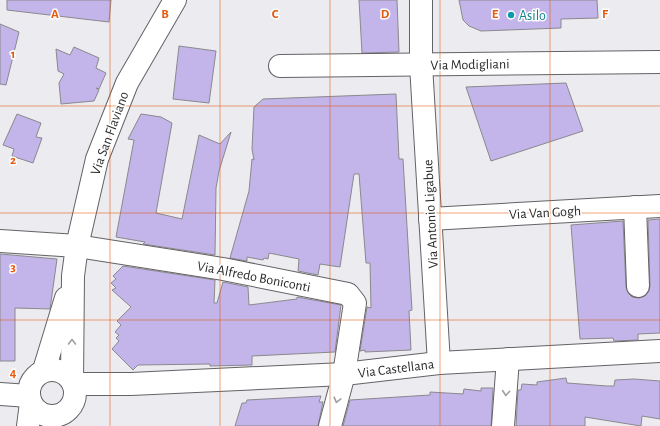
<svg xmlns="http://www.w3.org/2000/svg" width="660" height="426" font-family="'Alegreya Sans',sans-serif">
<style>
.building{fill:#c3b4ea;stroke:#8a898d}
.lines{fill:none;stroke-linecap:round;stroke-linejoin:round}
.minor-casing{stroke:#636266;stroke-width:24}
.tertiary-casing{stroke:#636266;stroke-width:24}
.minor{stroke:#fff;stroke-width:22}
.tertiary{stroke:#fff;stroke-width:22}
.oneway{stroke:#9f9f9f}
.grid{fill:none;stroke:#e8590c;stroke-width:1;stroke-opacity:0.55}
.culture-dot{fill:#0f9aa8;stroke:#fff;stroke-width:1.5}
.labels{text-anchor:middle;stroke-width:3;stroke-linejoin:round;paint-order:stroke}
.culture-label{font-size:14px;fill:#0d838f;stroke:#fff;text-anchor:start}
.street-label{font-size:14px;fill:#29292a;stroke:#fff}
.grid-label{font-size:13px;text-anchor:middle;font-weight:bold;fill:#e8590c;stroke:#fff;stroke-width:3;stroke-linejoin:round;paint-order:stroke}
</style>
<rect width="100%" height="100%" fill="#ecebef"/>
<!-- building -->
<g class="building">
<path d="M7 0H111L109 22 7 10Z"/>
<path d="M359 0H397L399 52 362 53Z"/>
<path d="M459 0H597L598 18 561 19V28L481 31 469 26 463 20Z"/>
<path d="M0 24 19 32 6 85 0 84Z"/>
<path d="M179 46 216 51 209 103 173 99Z"/>
<path d="M74 47 99 58 96 68 106 73 99 89 96 88 99 90 94 101 61 104 59 83 64 74 58 71 56 49 70 55Z"/>
<path d="M566 83 583 131 491 161 466 87Z"/>
<path d="M396 94 399 159H403L410 277 412 310 409 311 411 350 365 352V350L360 351 367 307 371 308 370 263H366L359 174H354L340 267 320 264 318 275 298 271 299 259 269 253 268 259 264 258 263 260 247 257V261L230 258 249 191 252 159 254 160 252 149 254 107 263 99Z"/>
<path d="M17 114 41 123 36 137 42 138 33 163 12 156 14 149 3 145Z"/>
<path d="M141 114 161 117 172 123 156 213 182 219 199 135 220 144 231 132 219 171 216 188 215 255 143 244 145 242 116 237 134 140 128 139Z"/>
<path d="M660 219V333L638 334V340L614 341 613 338 580 339 571 225 623 221 626 287 628 293 632 297 639 298 645 296 649 291 650 286 648 220Z"/>
<path d="M0 254 57 259 50 309 15 308V361H0Z"/>
<path d="M123 266 215 280 214 303H217L223 282 248 287 249 305 297 299V297L341 305 335 352 252 356V365L210 366V364L138 365 133 370 112 349 119 341 116 338 119 335 115 332 121 325 117 321 131 307 112 290 116 288 111 283 116 279 113 276Z"/>
<path d="M566 378 567 383 607 386H614L615 380 634 379 660 381V419L642 416 641 426 585 417V426H516L518 390H521L522 384 537 385V382Z"/>
<path d="M481 388H493L491 426H343L350 400 430 395V392L463 394 464 389 481 391Z"/>
<path d="M321 396 319 402H323L318 426H235L242 403H246L247 400Z"/>
</g>
<g class="lines">
<!-- minor casing -->
<g class="minor-casing">
<g id="minor">
<path d="M421 0V65L439 363"/>
<path d="M280 66 660 62"/>
<path d="M635 207 638 286"/>
<path d="M430 219 660 206"/>
<path d="M0 241 77 246 223 269 348 294 355 303 344 374 330 426"/>
<path d="M503 426 508 359"/>
</g>
</g>
<!-- tertiary casing -->
<g class="tertiary-casing">
<g id="tertiary">
<circle cx="52" cy="393" r="23"/>
<path d="M44 370 66 298"/>
<path d="M72 381 73 276 77 246 97 159 127 83 175 0"/>
<path d="M74 384H131L344 374 439 363 660 351"/>
<path d="M0 394 29 396"/>
<path d="M28 426 31 403"/>
</g>
</g>
<!-- minor -->
<use href="#minor" class="minor"/>
<!-- tertiary -->
<use href="#tertiary" class="tertiary"/>
</g>
<!-- one-way arrows -->
<defs><path id="oneway-chevron" d="M-2-3.5L2.5 0L-2 3.5" fill="none" stroke-width="1.6" stroke-linecap="round" stroke-linejoin="round"/></defs>
<g class="oneway">
<use href="#oneway-chevron" transform="translate(72 342) rotate(-90)"/>
<use href="#oneway-chevron" transform="translate(506 393) rotate(95)"/>
<use href="#oneway-chevron" transform="translate(337 400) rotate(105)"/>
</g>
<!-- grid -->
<path class="grid" d="M110 0V426M220 0V426M330 0V426M440 0V426M550 0V426M0 106H660M0 213H660M0 320H660"/>
<!-- markers -->
<circle class="culture-dot" cx="511" cy="15" r="4"/>
<g class="labels">
<!-- culture labels -->
<g class="culture-label">
<text x="519" y="20">Asilo</text>
</g>
<!-- street labels -->
<g class="street-label">
<text transform="translate(470 64) rotate(-1)" y="5">Via Modigliani</text>
<text transform="translate(109 133) rotate(-70)" y="5">Via San Flaviano</text>
<text transform="translate(545 212) rotate(-3)" y="5">Via Van Gogh</text>
<text transform="translate(430 214) rotate(-93)" y="5">Via Antonio Ligabue</text>
<text transform="translate(254 276) rotate(11)" y="5">Via Alfredo Boniconti</text>
<text transform="translate(396 368) rotate(-7)" y="5">Via Castellana</text>
</g>
</g>
<g class="grid-label">
<text x="55" y="18">A</text>
<text x="165" y="18">B</text>
<text x="275" y="18">C</text>
<text x="385" y="18">D</text>
<text x="495" y="18">E</text>
<text x="605" y="18">F</text>
<text x="13" y="58">1</text>
<text x="13" y="164">2</text>
<text x="13" y="271">3</text>
<text x="13" y="377">4</text>
</g>
</svg>
